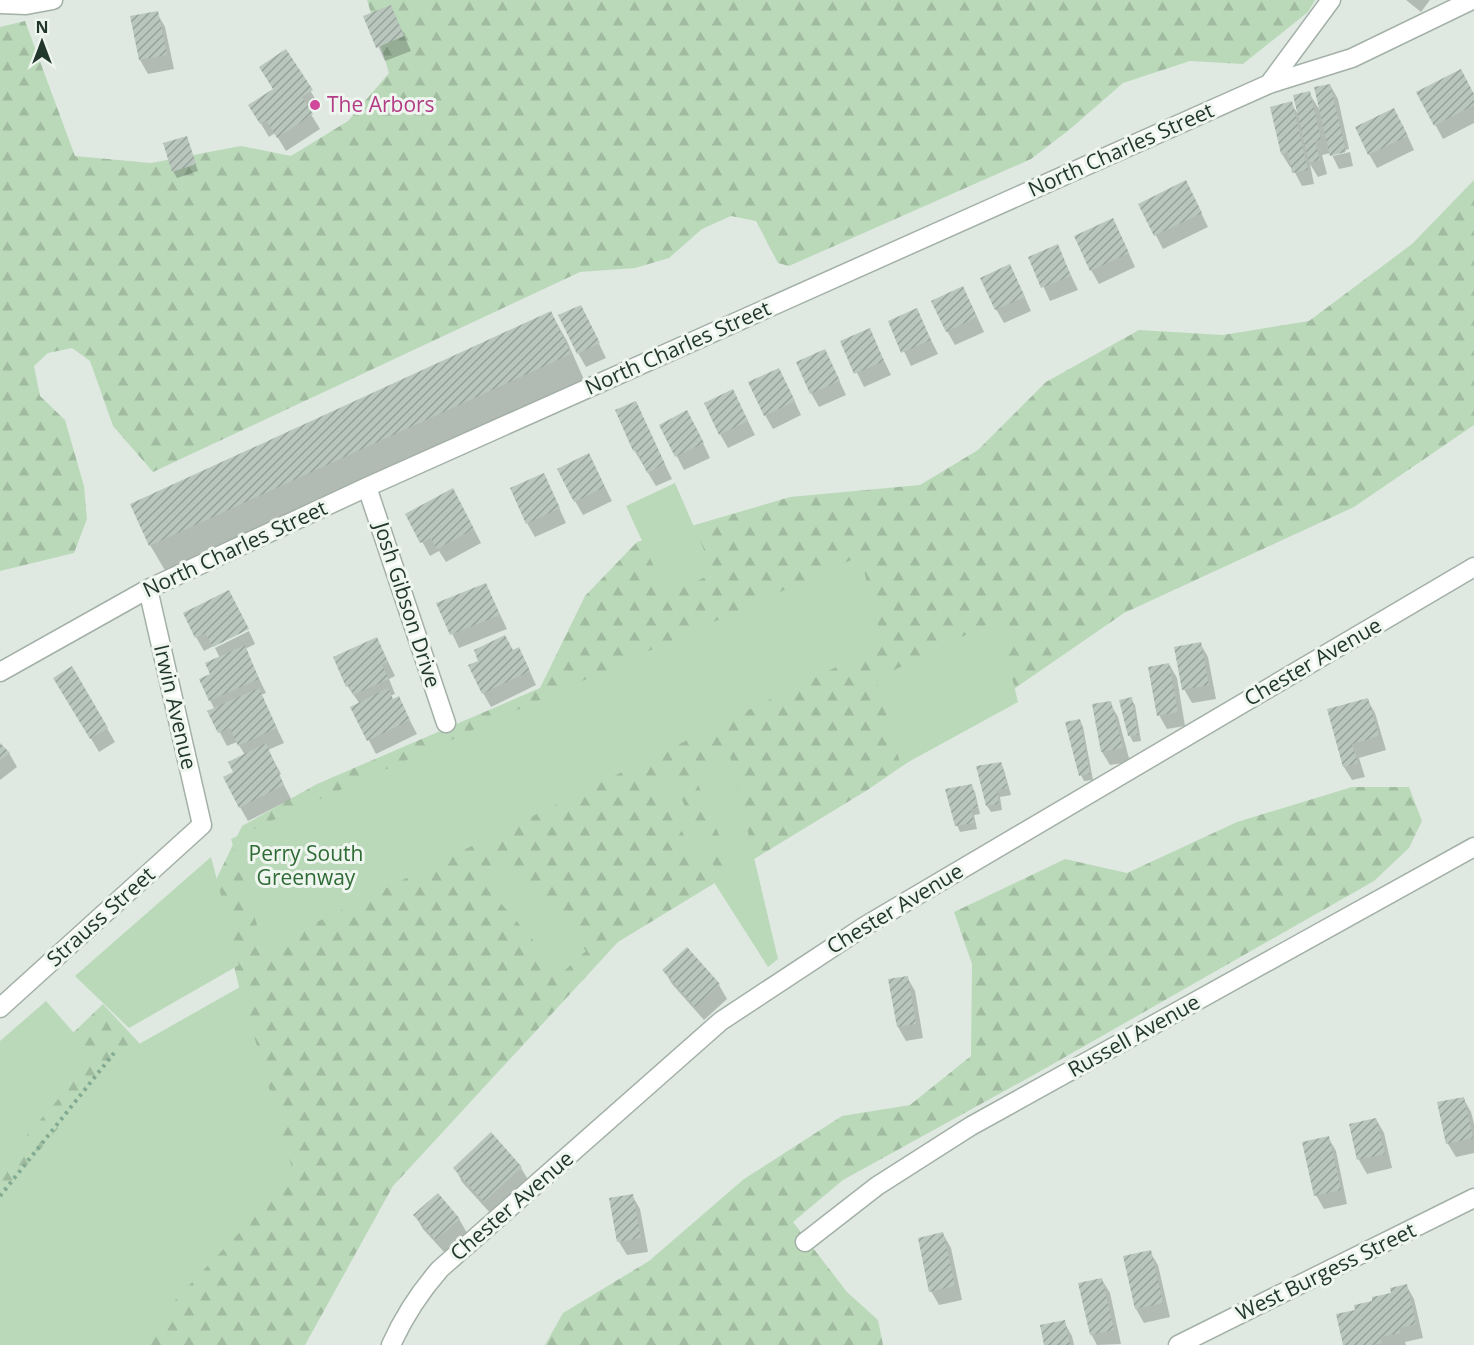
<svg xmlns="http://www.w3.org/2000/svg" width="1474" height="1345" font-family="'Open Sans',sans-serif">
<style>
.forest{fill:url(#forest-firs)}
.park{fill:#bad9b9}
.shadow{fill:#0003}
.building{fill:url(#building-hatch)}
.lines{fill:none;stroke-linecap:round;stroke-linejoin:round}
.minor-casing{stroke:#a3b0a7;stroke-width:21}
.path{stroke:#82aa92;stroke-width:4;stroke-dasharray:3 4.5;stroke-linecap:butt}
.minor{stroke:#fff;stroke-width:18}
.hotel-dot{fill:#d1479c;stroke:#eff6f0;stroke-width:2}
.labels{text-anchor:middle;stroke-width:6;stroke-linejoin:round;paint-order:stroke}
.hotel-label{font-size:21px;fill:#b23c85;stroke:#eff6f0;text-anchor:start}
.street-label{font-size:21px;fill:#22372b;stroke:#eff6f0}
.park-label{font-size:21px;fill:#2f6b35;stroke:#eff6f0}
</style>
<defs>
<pattern id="forest-firs" width="22" height="20" patternUnits="userSpaceOnUse" patternTransform="scale(1.5)"><rect width="22" height="20" fill="#bad9b9"/><path d="M5 1l3.5 6h-7zM16 11l3.5 6h-7z" fill="#a0bb9f"/></pattern>
<pattern id="building-hatch" width="6" height="6" patternUnits="userSpaceOnUse" patternTransform="scale(1.5)"><rect width="6" height="6" fill="#b8c6bd"/><path d="M-1 1l2-2M0 6l6-6M5 7l2-2" fill="none" stroke="#95a29a"/></pattern>
</defs>
<rect width="100%" height="100%" fill="#dfe9e2"/>
<!-- forest -->
<g class="forest">
<path d="M367 0H1315L1308 12 1243 64 1190 61 1123 83 1069 130 1031 159 789 266 778 263 756 221 731 216 702 229 669 258 635 268 580 272 153 472 113 426 90 361 72 348 48 353 34 366 40 396 65 420 84 486 87 519 74 553 0 571V27L25 21 75 156 151 163 241 146 291 156 348 121 389 73Z"/>
<path d="M1474 180V425L1354 507 1124 613 869 789 618 942 393 1186 305 1345H0V1103L103 1004 153 1058 242 999 214 884 242 826 317 784 540 688 585 596 637 542 790 497 920 485 978 450 1046 382 1139 330 1223 335 1309 321 1412 244Z"/>
<path d="M1352 787H1409L1422 821 1409 848 1374 881 1030 1077 843 1180 793 1222 847 1292 878 1320 883 1345H545L563 1313 649 1261 744 1179 842 1116 910 1105 971 1056 972 964 954 912 1065 859 1127 873 1237 822Z"/>
</g>
<!-- park -->
<g class="park">
<path d="M675 483 714 573 667 595 626 506Z"/>
<path d="M860 556 883 644 264 948 231 839Z"/>
<path d="M998 619 1018 702 901 766 876 679Z"/>
<path d="M729 752 778 959 768 967 654 788 672 779 716 871 731 864 692 770Z"/>
<path d="M211 857 239 965 129 1028 75 976Z"/>
<path d="M507 861 586 951 562 973 477 876Z"/>
<path d="M240 987 294 1175 140 1337 135 1345H0V1198L118 1056Z"/>
<path d="M46 1001 95 1057 0 1166V1041Z"/>
</g>
<!-- shadow -->
<g class="shadow">
<path d="M1406 0H1430L1421 12Z"/>
<path d="M391 7 411 51 385 61 365 17Z"/>
<path d="M157 13 165 27 174 69 148 74 140 60 132 18Z"/>
<path d="M286 51 319 105 309 111 320 129 286 151 275 133 269 137 258 119 275 90Z"/>
<path d="M1330 85 1338 99 1349 149 1333 153V156L1350 152 1353 166 1339 169 1331 153 1322 155 1327 174 1318 177 1310 164 1314 184 1302 186 1292 167H1290L1282 154 1291 103 1298 114 1309 93 1321 112Z"/>
<path d="M1418 93 1474 95V123L1443 139Z"/>
<path d="M1402 124 1414 150 1377 168 1369 154Z"/>
<path d="M186 138 198 171 177 178 173 171Z"/>
<path d="M1193 196 1208 227 1163 249 1140 205Z"/>
<path d="M1120 234 1135 267 1099 284 1091 270Z"/>
<path d="M1057 246 1078 290 1050 301 1030 257Z"/>
<path d="M1017 280 1031 311 1004 323 996 309Z"/>
<path d="M970 302 984 332 955 345 947 331Z"/>
<path d="M581 307 606 358 586 367 578 353Z"/>
<path d="M916 310 938 354 911 366 890 322Z"/>
<path d="M551 313 567 341 585 382 166 572 150 545Z"/>
<path d="M869 330 891 375 864 387 842 342Z"/>
<path d="M825 351 846 395 819 407 811 393Z"/>
<path d="M786 383 801 415 773 429 765 415Z"/>
<path d="M733 391 755 435 728 448 720 434Z"/>
<path d="M635 403 672 479 656 486 634 450Z"/>
<path d="M661 426H695L710 458 684 470Z"/>
<path d="M589 455 612 501 583 515 575 501Z"/>
<path d="M544 475 566 523 535 537 527 523Z"/>
<path d="M461 504 481 543 446 562 439 551 430 556 407 514Z"/>
<path d="M486 585 507 629 459 648 438 604Z"/>
<path d="M228 592 247 628 204 651 196 637Z"/>
<path d="M249 631 255 644 245 649 266 693 261 695 284 743 268 750 281 774 279 775 291 799 248 821 240 807 235 773 245 755 237 742 227 746 209 712 215 710 210 700 212 675 220 658 215 648Z"/>
<path d="M377 639 395 676 389 679 395 694 390 696 393 700 398 698 417 734 376 754 352 708 360 704 348 687 335 658Z"/>
<path d="M1200 643 1208 657 1216 699 1192 703 1184 689Z"/>
<path d="M513 652 526 663 536 685 491 707 483 693Z"/>
<path d="M1169 664 1177 678 1185 726 1167 729 1159 715Z"/>
<path d="M72 668 115 742 99 752 55 678Z"/>
<path d="M1131 699 1135 705 1141 741 1133 742 1130 736Z"/>
<path d="M1367 699 1375 713 1386 750 1359 758 1365 777 1352 780 1344 767 1329 710Z"/>
<path d="M1110 703 1118 717 1130 762 1110 765 1102 752Z"/>
<path d="M1080 720 1083 727 1093 780 1084 781 1081 775Z"/>
<path d="M0 745 9 753 17 767 0 780Z"/>
<path d="M1001 763 1004 770 1011 795 1000 797 1002 810 991 812 987 806 978 767Z"/>
<path d="M971 786 975 792 980 814 974 815 977 829 960 832 957 825Z"/>
<path d="M687 949 719 985 727 999 704 1020 672 984 664 970Z"/>
<path d="M907 977 915 991 923 1038 906 1041 898 1027 889 980Z"/>
<path d="M1463 1098 1471 1112 1474 1124V1153L1456 1157 1448 1144Z"/>
<path d="M1376 1119 1384 1133 1392 1168 1367 1174 1359 1160 1351 1125Z"/>
<path d="M1328 1137 1336 1151 1347 1204 1324 1209 1316 1195Z"/>
<path d="M455 1168H521L529 1181 492 1215 462 1182Z"/>
<path d="M632 1195 640 1209 648 1252 627 1255 619 1242Z"/>
<path d="M415 1215 459 1219 467 1233 445 1253 423 1229Z"/>
<path d="M943 1234 951 1248 962 1300 939 1305 931 1291Z"/>
<path d="M1150 1252 1158 1265 1170 1317 1144 1323 1136 1309Z"/>
<path d="M1102 1280 1110 1293 1121 1344 1097 1345 1091 1334Z"/>
<path d="M1406 1285 1414 1299 1423 1338 1405 1342 1406 1345H1345L1357 1311Z"/>
<path d="M1064 1322 1072 1336 1074 1345H1045Z"/>
</g>
<!-- building -->
<g class="building">
<path d="M391 5 404 36 376 48 363 16Z"/>
<path d="M158 11 167 55 139 60 130 16Z"/>
<path d="M286 49 313 90 302 97 313 114 277 138 266 120 260 124 248 105 273 89 259 67Z"/>
<path d="M1461 69 1474 94V105L1434 126 1416 92Z"/>
<path d="M1330 84 1346 152 1330 156 1314 87Z"/>
<path d="M1310 91 1321 139 1315 141 1320 160 1309 163 1293 95Z"/>
<path d="M1292 101 1308 170 1292 173 1288 152 1281 154 1270 107Z"/>
<path d="M1394 108 1408 136 1368 155 1355 127Z"/>
<path d="M187 136 196 164 172 172 163 143Z"/>
<path d="M1186 180 1202 213 1154 236 1138 204Z"/>
<path d="M1113 218 1129 253 1090 271 1074 236Z"/>
<path d="M1058 244 1071 276 1041 288 1028 257Z"/>
<path d="M1010 264 1025 297 995 310 980 278Z"/>
<path d="M963 286 977 317 946 332 931 301Z"/>
<path d="M581 305 600 343 577 354 558 315Z"/>
<path d="M917 308 931 340 901 353 888 321Z"/>
<path d="M551 311 571 354 149 546 130 504Z"/>
<path d="M870 328 884 361 854 374 840 341Z"/>
<path d="M825 349 840 381 810 394 796 362Z"/>
<path d="M779 368 795 401 764 416 748 382Z"/>
<path d="M733 389 748 421 719 435 704 403Z"/>
<path d="M636 401 665 464 647 473 636 449 633 451 615 410Z"/>
<path d="M687 410 704 443 675 457 659 425Z"/>
<path d="M589 453 605 487 574 502 557 469Z"/>
<path d="M544 473 560 508 526 524 510 488Z"/>
<path d="M453 488 474 529 437 549 431 538 420 543 405 514Z"/>
<path d="M486 583 500 615 450 635 436 603Z"/>
<path d="M229 590 249 629 213 647 205 633 195 638 183 613Z"/>
<path d="M505 635 513 650 519 647 530 671 482 694 468 665 478 661 474 650Z"/>
<path d="M377 637 388 662 382 665 389 679 353 695 349 686 346 687 333 657Z"/>
<path d="M1201 642 1209 685 1182 690 1174 647Z"/>
<path d="M245 645 259 679 209 701 199 679 210 674 205 663Z"/>
<path d="M1169 663 1178 712 1157 716 1148 667Z"/>
<path d="M72 666 108 728 90 739 53 678Z"/>
<path d="M259 688 277 728 238 746 230 728 218 733 207 711Z"/>
<path d="M388 688 393 699 399 696 410 720 367 741 350 707Z"/>
<path d="M1132 697 1138 735 1128 736 1119 700Z"/>
<path d="M1368 698 1379 736 1352 744 1358 763 1343 767 1327 709Z"/>
<path d="M1111 701 1123 748 1101 752 1092 704Z"/>
<path d="M1080 719 1090 774 1079 776 1065 722Z"/>
<path d="M0 743 10 753 0 760Z"/>
<path d="M266 743 284 785 239 808 223 777 233 772 228 762Z"/>
<path d="M1001 762 1008 788 997 790 999 804 986 806 976 766Z"/>
<path d="M972 784 978 808 971 809 974 823 955 826 945 789Z"/>
<path d="M687 947 720 984 695 1007 662 970Z"/>
<path d="M908 976 916 1024 897 1027 888 979Z"/>
<path d="M1464 1097 1473 1138 1446 1144 1437 1102Z"/>
<path d="M1376 1118 1385 1154 1357 1160 1349 1124Z"/>
<path d="M491 1132 522 1167 484 1202 453 1168Z"/>
<path d="M1329 1136 1341 1190 1314 1196 1302 1142Z"/>
<path d="M438 1193 460 1219 436 1240 413 1215Z"/>
<path d="M633 1194 641 1238 617 1242 609 1198Z"/>
<path d="M943 1232 955 1286 929 1292 918 1238Z"/>
<path d="M1151 1250 1163 1303 1135 1309 1123 1256Z"/>
<path d="M1102 1278 1114 1330 1090 1335 1078 1283Z"/>
<path d="M1407 1284 1416 1324 1399 1328 1400 1333 1381 1337 1382 1343 1372 1345H1343L1336 1314 1355 1310 1354 1305 1372 1301V1297L1391 1293 1390 1288Z"/>
<path d="M1065 1320 1070 1345H1044L1040 1325Z"/>
</g>
<g class="lines">
<!-- minor casing -->
<g class="minor-casing">
<g id="minor">
<path d="M0 4 26 5 53 0"/>
<path d="M1269 84 1352 58 1472 0"/>
<path d="M367 487 446 723"/>
<path d="M0 672 148 589 367 487 1269 84 1331 0"/>
<path d="M0 1008 202 825 148 589"/>
<path d="M805 1242 877 1186 971 1126 1474 847"/>
<path d="M391 1345C404 1316 419 1293 440 1269L721 1021 865 926 1474 567"/>
<path d="M1178 1345 1474 1198"/>
</g>
</g>
<!-- path -->
<path class="path" d="M0 1196 114 1053"/>
<!-- minor -->
<use href="#minor" class="minor"/>
</g>
<!-- markers -->
<circle class="hotel-dot" cx="315" cy="105" r="6"/>
<g class="labels">
<!-- hotel labels -->
<g class="hotel-label">
<text x="327" y="112">The Arbors</text>
</g>
<!-- street labels -->
<g class="street-label">
<text transform="translate(1121 150) rotate(-24)" y="7">North Charles Street</text>
<text transform="translate(678 348) rotate(-24)" y="7">North Charles Street</text>
<text transform="translate(235 549) rotate(-25)" y="7">North Charles Street</text>
<text transform="translate(407 605) rotate(72)" y="7">Josh Gibson Drive</text>
<text transform="translate(1313 662) rotate(-30)" y="7">Chester Avenue</text>
<text transform="translate(175 707) rotate(77)" y="7">Irwin Avenue</text>
<text transform="translate(895 909) rotate(-31)" y="7">Chester Avenue</text>
<text transform="translate(101 917) rotate(-42)" y="7">Strauss Street</text>
<text transform="translate(1134 1036) rotate(-29)" y="7">Russell Avenue</text>
<text transform="translate(512 1206) rotate(-41)" y="7">Chester Avenue</text>
<text transform="translate(1326 1272) rotate(-26)" y="7">West Burgess Street</text>
</g>
<!-- park labels -->
<g class="park-label">
<text x="306" y="861">Perry South<tspan x="306" dy="24">Greenway</tspan></text>
</g>
</g>
<!-- north arrow -->
<g transform="translate(42 42)" stroke="#eff6f0" stroke-width="4.5" paint-order="stroke">
<path d="M0-4.5L10 22L0 15L-10 22Z" fill="#22372b"/>
<text y="-9" font-size="16" font-weight="bold" text-anchor="middle" fill="#22372b">N</text>
</g>
</svg>
